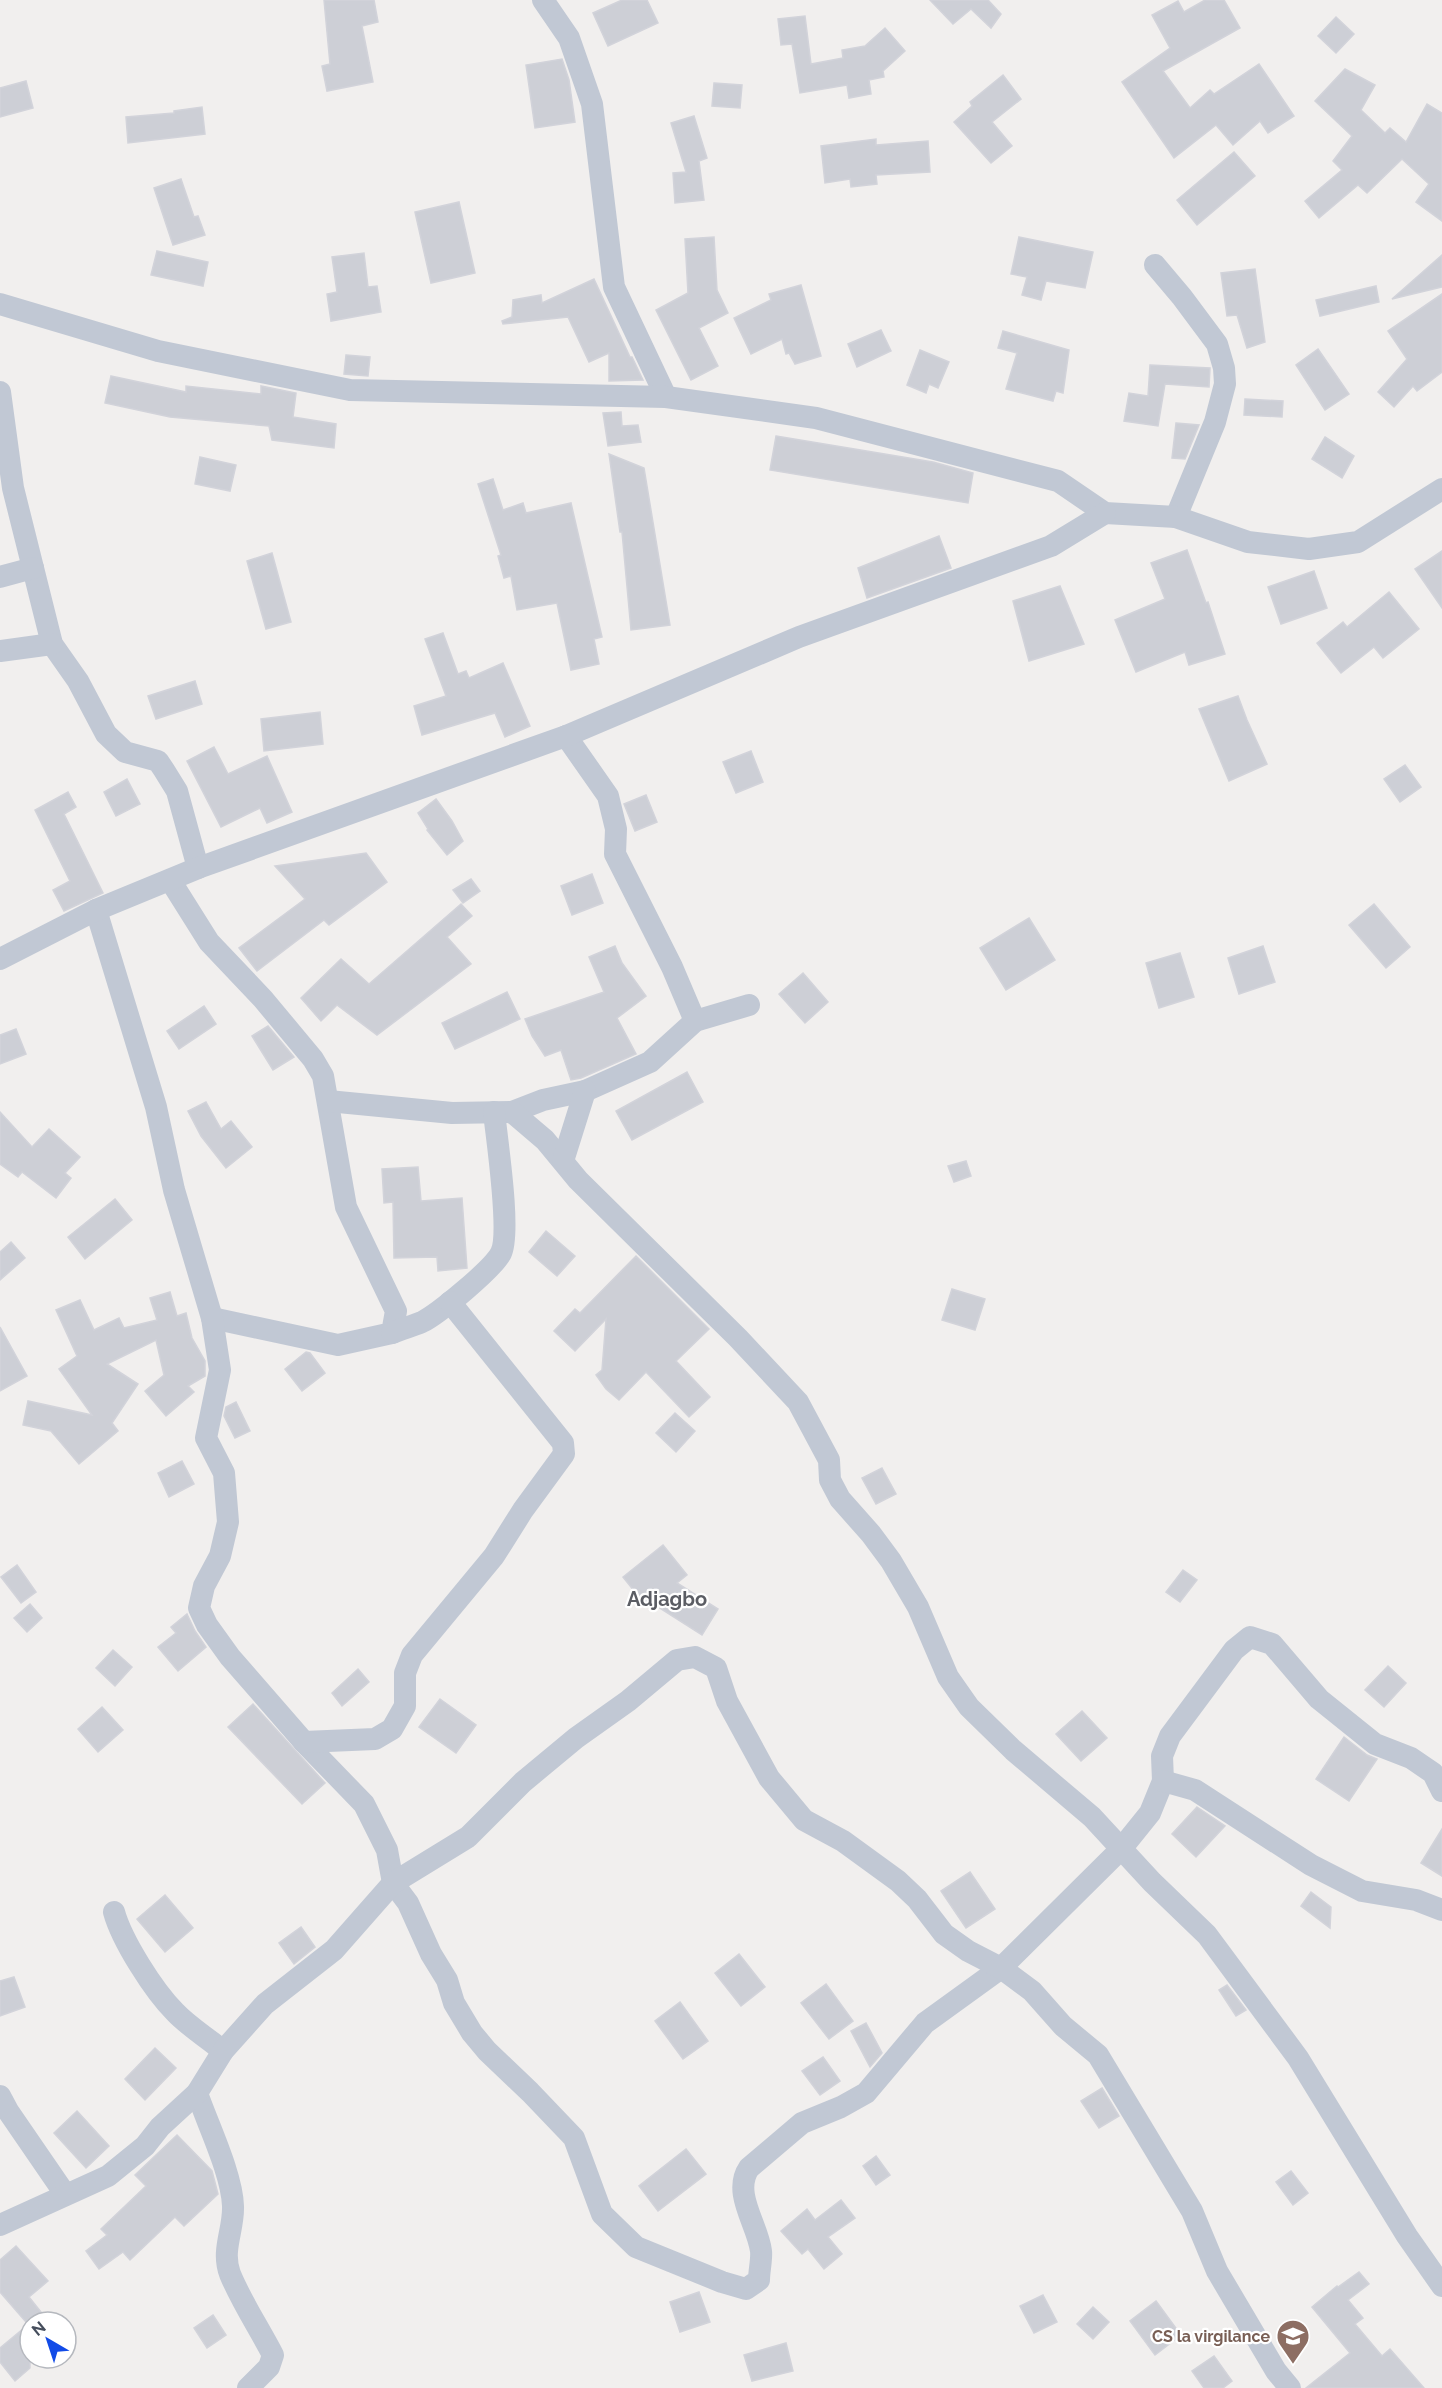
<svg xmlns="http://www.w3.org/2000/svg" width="1442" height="2388" font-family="Raleway,sans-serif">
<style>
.building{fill:#cdcfd6;stroke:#d2d3da;stroke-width:1.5}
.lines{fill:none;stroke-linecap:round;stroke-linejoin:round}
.minor{stroke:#c1c8d4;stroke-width:22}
.labels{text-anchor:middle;stroke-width:4.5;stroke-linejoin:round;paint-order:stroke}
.education-label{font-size:16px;font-weight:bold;fill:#785e54;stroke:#fff;text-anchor:end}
.quarter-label{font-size:20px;font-weight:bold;fill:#5b5d64;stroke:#fff}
</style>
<rect width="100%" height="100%" fill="#f1efee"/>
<!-- building -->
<g class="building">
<path d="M324 0H374L378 22 362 26 373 82 327 91 322 66 330 64Z"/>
<path d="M622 0H647L658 23 608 46 593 13Z"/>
<path d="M930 0H988L1001 14 991 28 971 9 953 24Z"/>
<path d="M1205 0H1224L1240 28 1163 71 1190 108 1210 90 1214 94 1259 64 1294 116 1268 133 1260 121 1233 145 1216 125 1174 158 1122 82 1170 48 1152 15 1178 1 1184 12Z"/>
<path d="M805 16 811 64 843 58 842 50 865 46 885 28 905 51 883 71 884 77 869 80 871 94 849 98 847 85 800 93 792 44 781 45 778 19Z"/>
<path d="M1336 17 1354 34 1336 53 1318 36Z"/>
<path d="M562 59 569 80 575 122 535 128 526 65Z"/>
<path d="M1345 69 1375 85 1361 110 1385 133 1390 128 1406 142 1427 104 1442 113V221L1416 202 1429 184 1402 159 1367 193 1358 185 1319 218 1305 201 1342 170 1333 161 1352 136 1315 101Z"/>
<path d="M1003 75 1021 99 992 122 1012 146 991 163 954 122 972 106 970 102Z"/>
<path d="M26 81 33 108 0 117V88Z"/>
<path d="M714 83 742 85 740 108 712 106Z"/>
<path d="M202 107 205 134 128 143 126 117 174 113V111Z"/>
<path d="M694 116 707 158 699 161 704 200 675 203 673 173 686 172 671 123Z"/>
<path d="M876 139V145L928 141 930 172 876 175 877 184 851 187 850 179 825 183 821 146Z"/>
<path d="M1234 152 1255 176 1197 225 1177 200Z"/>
<path d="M181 179 194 217 198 216 205 235 173 245 154 188Z"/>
<path d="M459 202 475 273 431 283 415 212Z"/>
<path d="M714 237 717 290 728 313 699 328 718 366 691 380 656 310 688 293 685 239Z"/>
<path d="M1019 237 1093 252 1085 288 1046 281 1041 300 1022 295 1027 277 1011 274Z"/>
<path d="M157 251 208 262 203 286 151 275Z"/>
<path d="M364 253 368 287 377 286 381 312 331 321 327 294 337 292 332 257Z"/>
<path d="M1442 255V287L1392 299Z"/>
<path d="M1255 269 1265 342 1247 348 1237 315 1227 316 1221 273Z"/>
<path d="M594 279 630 357H632L643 380 609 381V353L589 362 568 317 503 324 502 321 512 317 513 300 541 295 542 303Z"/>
<path d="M801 285 821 356 795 364 789 353 786 354 782 339 751 354 734 318 771 300 769 294Z"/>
<path d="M1376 286 1379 302 1320 316 1316 300Z"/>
<path d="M1442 294V372L1417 391 1413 386 1394 407 1378 392 1407 359 1388 331Z"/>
<path d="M881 330 891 351 857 367 848 344Z"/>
<path d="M1003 331 1069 350 1063 393 1056 391 1053 401 1006 389 1017 353 998 348Z"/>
<path d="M1318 349 1349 394 1325 410 1296 365Z"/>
<path d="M920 350 949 362 938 388 929 384 926 393 907 385Z"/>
<path d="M346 355 370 357 368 376 344 374Z"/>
<path d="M1150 365 1210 368 1209 387 1165 384 1158 426 1124 421 1129 393 1148 396Z"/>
<path d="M111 376 186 392V386L261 394V386L296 393 293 417 336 424 334 448 272 440 269 426 170 417 105 403Z"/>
<path d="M1245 399 1283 401 1282 417 1244 415Z"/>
<path d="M621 412 622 426 638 425 641 442 608 446 603 413Z"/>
<path d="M1176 423 1199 425 1185 459 1172 458Z"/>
<path d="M776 436 933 462 973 473 968 503 770 470Z"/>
<path d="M1325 437 1354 456 1342 478 1312 459Z"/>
<path d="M609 454 644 468 670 625 631 630 622 532H620Z"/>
<path d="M200 457 236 465 230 491 195 484Z"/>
<path d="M493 479 503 510 523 503 526 513 571 503 602 637 594 639 599 664 571 670 557 603 517 610 511 576 504 578 498 556 501 555 478 484Z"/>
<path d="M939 536 951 568 867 598 858 568Z"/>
<path d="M1187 550 1206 603 1208 602 1225 654 1189 665 1185 652 1136 672 1115 620 1165 599 1151 563Z"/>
<path d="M1442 551V608L1415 569Z"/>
<path d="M272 553 291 622 266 629 247 561Z"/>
<path d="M1314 571 1327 608 1281 624 1268 587Z"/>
<path d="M1060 586 1084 644 1029 661 1013 601Z"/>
<path d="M1389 592 1419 629 1383 658 1374 647 1341 673 1317 643 1343 622 1347 627Z"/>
<path d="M443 633 458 674 466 671 469 678 503 663 530 726 505 737 495 713 422 735 414 706 446 696 425 639Z"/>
<path d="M195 681 202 704 156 719 148 696Z"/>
<path d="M1238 696 1247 720 1267 764 1229 781 1199 709Z"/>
<path d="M320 712 323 744 264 751 261 719Z"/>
<path d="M214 747 228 774 267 756 292 812 267 823 260 808 221 827 187 761Z"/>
<path d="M751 751 763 782 736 793 723 762Z"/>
<path d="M1405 765 1421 787 1400 802 1384 779Z"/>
<path d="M127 779 140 804 116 816 104 792Z"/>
<path d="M68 792 76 807 64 814 103 893 64 911 53 890 70 881 35 810Z"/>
<path d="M646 795 657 822 635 831 624 804Z"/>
<path d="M436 799 452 821 463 841 447 855 427 830 428 829 418 813Z"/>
<path d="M366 853 387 882 329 925 324 920 257 971 239 948 305 899 275 866Z"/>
<path d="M592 874 603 903 572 915 561 886Z"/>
<path d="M471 879 480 891 463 903 453 890Z"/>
<path d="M461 904 472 916 447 937 471 964 377 1035 337 1005 321 1021 301 998 341 959 369 984Z"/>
<path d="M1374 904 1410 947 1386 968 1349 925Z"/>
<path d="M1029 918 1055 960 1006 990 980 948Z"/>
<path d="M615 946 622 963 646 996 617 1018 636 1054 581 1078 571 1080 561 1050 545 1056 532 1036 525 1019 604 992 589 957Z"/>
<path d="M1263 946 1275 982 1239 994 1228 958Z"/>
<path d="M1180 953 1194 997 1159 1008 1146 963Z"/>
<path d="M803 973 828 1002 805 1023 779 994Z"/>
<path d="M507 992 520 1019 455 1049 442 1023Z"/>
<path d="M204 1006 216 1024 179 1049 167 1031Z"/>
<path d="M268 1026 294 1057 273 1070 252 1036Z"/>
<path d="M16 1029 26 1054 0 1064V1035Z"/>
<path d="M687 1072 703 1102 632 1140 616 1111Z"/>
<path d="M206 1102 221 1129 231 1121 252 1147 226 1168 201 1136 188 1111Z"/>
<path d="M0 1112 32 1147 49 1129 80 1157 65 1173 71 1178 56 1198 22 1172 18 1177 0 1164Z"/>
<path d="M966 1161 971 1176 954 1182 948 1166Z"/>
<path d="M418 1167 421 1201 462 1198 467 1268 438 1271 437 1257 394 1258 393 1202 384 1203 382 1169Z"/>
<path d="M115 1199 132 1220 85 1259 68 1237Z"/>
<path d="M546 1231 575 1256 557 1276 529 1252Z"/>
<path d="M11 1242 25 1258 0 1280V1252Z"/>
<path d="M636 1256 709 1329 676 1361 710 1397 689 1417 646 1372 619 1400 606 1389 596 1375 602 1370 606 1319 575 1351 554 1331 575 1309 580 1313Z"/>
<path d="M952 1289 985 1299 975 1330 942 1320Z"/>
<path d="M170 1292 177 1316 186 1313 192 1338 205 1361V1376L188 1386 194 1392 166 1416 145 1391 164 1375 156 1340 107 1364 138 1384 112 1423 118 1431 79 1464 51 1431 23 1425 28 1401 92 1415 59 1369 77 1356 56 1310 80 1300 94 1330 119 1318 124 1328 157 1320 150 1298Z"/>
<path d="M0 1327 27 1376 0 1391Z"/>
<path d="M306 1352 310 1353 325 1373 302 1391 285 1369Z"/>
<path d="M236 1402 250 1431 235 1438 224 1416 226 1407Z"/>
<path d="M675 1413 695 1431 676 1452 656 1433Z"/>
<path d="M182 1461 194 1484 169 1497 158 1473Z"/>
<path d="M882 1468 896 1494 876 1504 862 1478Z"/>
<path d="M663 1545 687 1575 677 1583 718 1609 702 1635 652 1603 647 1607 623 1577Z"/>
<path d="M17 1565 36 1592 21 1603 1 1577Z"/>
<path d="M1183 1570 1197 1580 1180 1602 1166 1592Z"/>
<path d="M30 1604 42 1618 27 1632 14 1618Z"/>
<path d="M187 1614 195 1631 206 1647 178 1671 158 1647 176 1633 171 1627Z"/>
<path d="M113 1650 132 1667 115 1686 96 1668Z"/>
<path d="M1388 1666 1406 1683 1384 1707 1365 1690Z"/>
<path d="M358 1669 369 1682 342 1706 332 1693Z"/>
<path d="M440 1699 476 1725 456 1753 419 1727Z"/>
<path d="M253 1704 325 1783 302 1804 228 1727Z"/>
<path d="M102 1707 123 1730 98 1752 78 1729Z"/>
<path d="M1082 1711 1107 1738 1081 1761 1056 1734Z"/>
<path d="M1344 1737 1367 1755 1377 1759 1349 1801 1316 1779Z"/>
<path d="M1197 1807 1225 1826 1196 1857 1172 1834Z"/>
<path d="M1442 1829V1876L1421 1863Z"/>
<path d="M970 1872 995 1909 966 1928 941 1891Z"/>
<path d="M1311 1892 1331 1907 1330 1928 1301 1906Z"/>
<path d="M165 1895 193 1928 165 1952 137 1919Z"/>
<path d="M301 1927 315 1947 294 1964 279 1943Z"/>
<path d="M739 1954 765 1987 741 2006 715 1973Z"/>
<path d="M14 1977 25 2007 0 2016V1981Z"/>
<path d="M826 1984 853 2021 829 2039 801 2003Z"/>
<path d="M1227 1985 1246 2010 1236 2016 1219 1990Z"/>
<path d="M680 2002 708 2041 683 2059 655 2021Z"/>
<path d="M866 2023 882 2053 870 2067 851 2031Z"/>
<path d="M155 2048 176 2068 145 2100 125 2079Z"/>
<path d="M823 2057 840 2081 820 2095 802 2071Z"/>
<path d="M1102 2088 1119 2116 1099 2128 1081 2101Z"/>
<path d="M77 2111 109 2146 86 2168 54 2133Z"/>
<path d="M177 2135 212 2171 218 2194 184 2226 175 2217 130 2260 123 2252 99 2269 86 2251 107 2235 101 2229 146 2186 135 2175Z"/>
<path d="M686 2149 706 2174 658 2211 639 2186Z"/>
<path d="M876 2156 890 2175 876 2185 863 2166Z"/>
<path d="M1291 2171 1308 2193 1293 2205 1276 2182Z"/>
<path d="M841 2200 855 2218 828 2237 842 2254 824 2269 808 2249 802 2254 781 2231 807 2209 815 2220Z"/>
<path d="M16 2246 48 2281 29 2297 49 2322H26L0 2292V2260Z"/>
<path d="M1359 2272 1369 2284 1348 2300 1363 2318 1355 2324 1382 2356 1390 2349 1424 2388H1306L1350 2353 1312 2307 1337 2286 1338 2287Z"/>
<path d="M699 2292 710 2322 680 2332 670 2302Z"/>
<path d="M1043 2295 1057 2322 1034 2333 1020 2306Z"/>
<path d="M1156 2301 1181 2335 1155 2355 1130 2321Z"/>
<path d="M1093 2307 1109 2322 1093 2339 1077 2324Z"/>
<path d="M213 2315 226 2335 207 2348 194 2328Z"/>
<path d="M30 2323V2368L15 2381 0 2362V2348Z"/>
<path d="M786 2343 793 2371 752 2381 744 2355Z"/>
<path d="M1214 2356 1232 2381 1223 2388H1204L1192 2371Z"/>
</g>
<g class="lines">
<!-- minor -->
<g class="minor">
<path d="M543 0 569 38 592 104 614 287 666 397"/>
<path d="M1155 265 1182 297 1217 344 1224 368 1225 384 1215 422 1176 517"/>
<path d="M0 304 158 351 350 390 666 397 816 418 1058 481 1105 513 1176 517 1248 542 1309 549 1358 542 1442 489"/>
<path d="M0 392 13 488 52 644 78 681 106 734 125 752 158 761 164 770 177 791 198 868"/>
<path d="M0 577 33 568"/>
<path d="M0 651 52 644"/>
<path d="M566 736 608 796 616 829 615 854 672 967 695 1021"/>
<path d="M170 880 209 942 263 999 313 1059 323 1076 346 1207 396 1311 392 1333 338 1345 212 1318"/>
<path d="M96 910 156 1107 174 1190 212 1318 220 1370 206 1438 224 1473 228 1522 220 1556 204 1586 199 1608 207 1625 230 1657 304 1742 364 1804 387 1850 393 1883 408 1903 431 1954 447 1980 454 2003 472 2033 487 2051 530 2092 574 2138 602 2214 636 2247 722 2282 746 2289 759 2280C759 2271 762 2259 761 2251 758 2225 732 2193 749 2168L802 2123 841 2107 866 2093 925 2023 1001 1968 1121 1849 1150 1813 1163 1781 1162 1756 1170 1736 1234 1650 1250 1637 1272 1644 1319 1699 1375 1744 1411 1758 1433 1773 1442 1791"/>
<path d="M0 959 96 910 198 868 566 736 799 637 1051 546 1105 513"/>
<path d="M328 1101 452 1113 512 1112 543 1100 585 1091 650 1062 695 1021 749 1005"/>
<path d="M512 1112 545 1140 578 1180 738 1338 798 1402 829 1460 830 1480 840 1499 871 1534 891 1561 918 1607 948 1677 969 1707 1013 1750 1092 1817 1152 1882 1207 1935 1298 2058 1407 2236 1442 2286"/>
<path d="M563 1161 585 1091"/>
<path d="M392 1333C402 1329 412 1326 422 1322 438 1314 493 1269 501 1253 511 1232 497 1141 494 1112"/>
<path d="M304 1742 375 1739 392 1729 405 1706V1673L412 1655 494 1556 523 1510 564 1454 563 1443 450 1302"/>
<path d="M1163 1781 1195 1790 1311 1865 1362 1891 1416 1900 1442 1910"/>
<path d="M114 1912C122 1941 154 1991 175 2012 189 2027 208 2038 223 2051"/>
<path d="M197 2093C208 2125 232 2174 233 2206 234 2230 221 2250 230 2274 241 2301 259 2328 273 2355L269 2367 248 2388"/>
<path d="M0 2096 8 2111 65 2194"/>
<path d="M0 2225 108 2176 145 2146 160 2127 197 2093 223 2051 265 2004 334 1950 393 1883 468 1837 523 1782 576 1738 628 1701 677 1660 695 1657 716 1668 727 1701 769 1778 804 1820 843 1841 898 1881 917 1899 944 1934 968 1951 1001 1968 1032 1991 1063 2026 1098 2055 1192 2211 1217 2271 1276 2371 1290 2388"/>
</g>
</g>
<!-- icons -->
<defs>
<g id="school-pin" transform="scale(1.725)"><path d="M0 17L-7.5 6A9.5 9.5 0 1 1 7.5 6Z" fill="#8d6e63" stroke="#fff"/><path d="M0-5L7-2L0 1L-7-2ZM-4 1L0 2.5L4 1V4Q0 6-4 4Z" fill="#fff"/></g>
</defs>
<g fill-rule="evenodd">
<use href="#school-pin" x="1293" y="2336"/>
</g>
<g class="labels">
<!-- education labels -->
<g class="education-label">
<text x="1270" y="2342">CS la virgilance</text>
</g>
<!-- quarter labels -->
<g class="quarter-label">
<text x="667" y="1606">Adjagbo</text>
</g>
</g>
<!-- north arrow -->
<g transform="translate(48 2340) rotate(321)"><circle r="28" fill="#ffffff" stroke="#b5b8be" stroke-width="1.5"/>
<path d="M0-4.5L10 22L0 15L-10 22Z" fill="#124be7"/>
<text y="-9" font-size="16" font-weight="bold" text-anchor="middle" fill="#464e5d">N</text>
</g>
</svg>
